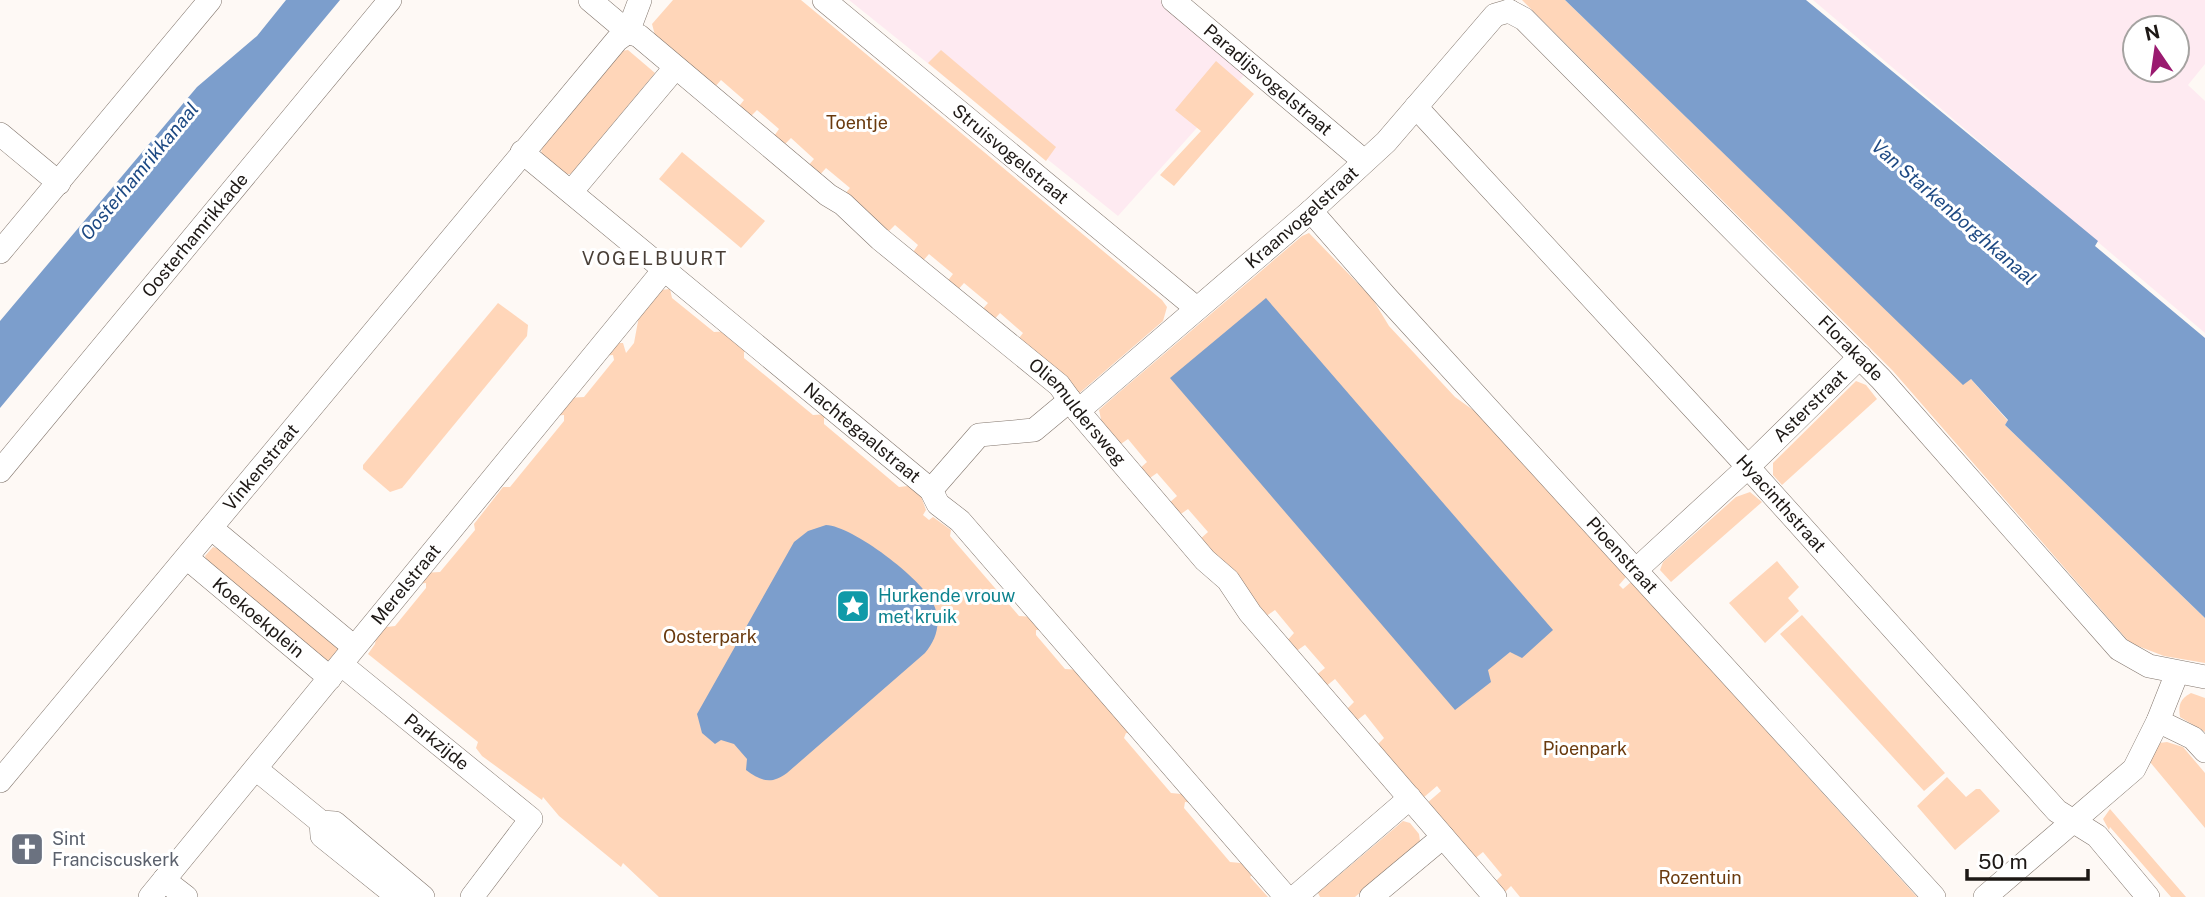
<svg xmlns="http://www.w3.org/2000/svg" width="2205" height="897" font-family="'Public Sans',sans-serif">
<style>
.commercial{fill:#feeaf1;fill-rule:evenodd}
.green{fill:#ffd6b9}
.water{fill:#7c9ecc}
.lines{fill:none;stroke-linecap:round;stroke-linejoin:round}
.minor-casing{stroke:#82766d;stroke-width:24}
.minor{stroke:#fff;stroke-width:23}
.labels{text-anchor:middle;stroke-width:6;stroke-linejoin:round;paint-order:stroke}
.street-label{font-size:18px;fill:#1d1815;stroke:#fff}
.park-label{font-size:18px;fill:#6a3a0e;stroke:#fff}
.culture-label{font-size:18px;fill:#0d838f;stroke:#fff;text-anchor:start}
.worship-label{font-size:18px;fill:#5b616d;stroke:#fff;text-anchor:start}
.water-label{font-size:19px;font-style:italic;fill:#1d4983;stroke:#fff}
.neighbourhood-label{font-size:19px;letter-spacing:2px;fill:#493f37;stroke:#fff}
</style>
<rect width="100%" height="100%" fill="#fef9f5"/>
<!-- commercial -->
<g class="commercial">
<path d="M849 0H1160L1246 73 1118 216Z"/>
<path d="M1813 0H2205V64L2188 85 2205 101V333ZM2135 28H2177V70H2135Z"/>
</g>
<!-- green -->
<g class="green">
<path d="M673 0H801L1162 300 1167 307 1163 321 1076 396 1016 342 1023 333 1000 313 992 322 980 312 988 303 964 283 956 292 946 283 953 274 929 254 921 263 911 255 918 245 895 225 886 234 842 197 850 188 826 168 818 177 807 167 814 159 791 138 782 147 772 139 779 129 757 110 748 119 736 110 744 100 721 80 714 88 656 39 652 24Z"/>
<path d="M1522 0H1565L1963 384 1970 378 2008 421 2005 425 2205 618V663L2164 656 2130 643 1893 371Z"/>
<path d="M628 50 655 73 571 174H563L541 155 542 147 621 51Z"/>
<path d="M941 50 1056 147 1046 161 928 63Z"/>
<path d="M1216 61 1254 94 1174 186 1160 175 1201 131 1175 110Z"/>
<path d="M682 152 765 221 741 248 659 179Z"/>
<path d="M1309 233 1372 298 1389 326 1455 397 1480 415 1626 577 1619 585 1623 589 1631 582 1917 897H1520L1511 886 1503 894 1494 883 1502 875 1483 852 1473 860 1427 803 1441 791 1437 786 1423 798 1378 744 1384 738 1365 714 1355 722 1345 711 1354 702 1335 679 1325 687 1315 676 1325 668 1305 645 1295 652 1286 642 1294 633 1275 610 1265 617 1199 540 1208 532 1188 509 1178 516 1168 504 1177 496 1157 473 1147 480 1138 470 1147 462 1128 439 1118 446 1098 422 1101 419 1099 410 1116 395 1302 236Z"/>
<path d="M670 289 672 298 714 332 731 331 756 351 744 352V358L813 415 829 414 832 417 824 418V424L899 487 917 485 926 510 923 515 929 520 933 517 951 530 950 536 1019 616 1034 617 1045 630H1036V635L1065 669 1081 670 1136 734 1126 733 1124 738 1171 793 1192 795 1196 803 1185 802 1184 808 1230 862 1251 864 1256 871 1250 877 1268 897H659L623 863 621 867 559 816 543 797 542 800 482 756 476 748 478 742 368 654 375 644 378 628 395 626 426 588V583L416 584 422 573 440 572 475 530 474 524 503 487H510L564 421V415L552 416 567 398 584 397 614 360 613 355 601 356 610 343H623L626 353 634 343 639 316 660 290Z"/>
<path d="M498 303 528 325 527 336 402 488 390 492 363 469V465Z"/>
<path d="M1856 381 1866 385 1877 399 1782 485 1773 475V463Z"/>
<path d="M1750 492 1762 502 1671 582 1660 570 1663 562 1736 497Z"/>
<path d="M213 547 219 549 336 641 340 650 333 660H323L207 562 205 556Z"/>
<path d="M1777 561 1799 587 1788 598 1799 611 1765 643 1729 603Z"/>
<path d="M1802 615 1945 773 1924 791 1780 634Z"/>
<path d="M2191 693 2205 698V732L2180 717C2178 705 2180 699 2191 693Z"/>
<path d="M2167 742 2183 747 2205 773V828L2150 762 2159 743Z"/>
<path d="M1947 777 1966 797 1976 789H1980L2000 811 1955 850 1917 806Z"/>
<path d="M2110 809 2186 897H2171L2110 827 2109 830 2103 819Z"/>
<path d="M1403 821 1410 823 1419 834 1420 841 1355 897H1320L1318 893Z"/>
</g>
<!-- water -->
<g class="water">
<path d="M286 0H340L0 408V321L197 87 257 36Z"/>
<path d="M1565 0H1806L2098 241 2095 246 2205 338V618L2005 425 2008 420 1971 379 1963 385Z"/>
<path d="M1266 298 1553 630 1522 658 1510 652 1488 670 1491 682 1455 710 1170 378Z"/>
<path d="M826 525C853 526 922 579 933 603 942 621 937 639 925 653L787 773C771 785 761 781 746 770L747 759 734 744 721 740 715 744 702 733 697 714 794 542 808 531Z"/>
</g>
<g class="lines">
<!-- minor casing -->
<g class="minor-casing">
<g id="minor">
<path id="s1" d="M590 0 628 32 639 36 828 195 843 204 880 239 1059 385 1078 411 1205 560 1228 580 1250 613 1495 897"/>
<path id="s2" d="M824 0 1195 307"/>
<path id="s3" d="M1173 0 1364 161"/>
<path id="s4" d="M1509 11 1524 19 1881 379 2119 649 2149 666 2205 677"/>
<path id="s5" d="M1416 107 1748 467 2057 811 2097 836 2148 897"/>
<path d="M0 134 59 183"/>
<path id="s6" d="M522 152 931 490 938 504 960 521 1286 897"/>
<path d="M571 192 675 68"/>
<path id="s7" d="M1311 211 1387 298 1934 897"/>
<path d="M0 252 210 0"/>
<path id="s8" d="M1078 411 1311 211 1386 142 1495 15 1509 11"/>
<path id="s9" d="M0 471 390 0"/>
<path d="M931 490 979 435 1034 430 1070 400"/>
<path d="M211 528 354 647"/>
<path id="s10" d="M187 558 330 678"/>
<path id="s11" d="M1637 569 1748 467 1860 357"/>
<path id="s12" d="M342 665 531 819 472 897"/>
<path d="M2158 721 2193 738 2205 751"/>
<path d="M256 769 321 822 335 823 423 897"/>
<path id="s13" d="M0 781 617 40 628 32 640 0"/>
<path d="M321 822 322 836 398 897"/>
<path d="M164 880 186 897"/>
<path id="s14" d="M150 897 663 271"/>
<path d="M1295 897 1410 798"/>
<path d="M1371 897 1443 837"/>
<path d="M1985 897 2134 769 2158 721 2177 673"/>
</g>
</g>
<!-- minor -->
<use href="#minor" class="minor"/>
</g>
<!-- icons -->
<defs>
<g id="sight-square" transform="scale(1.75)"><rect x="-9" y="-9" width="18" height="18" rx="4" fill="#0f9aa8" stroke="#fff"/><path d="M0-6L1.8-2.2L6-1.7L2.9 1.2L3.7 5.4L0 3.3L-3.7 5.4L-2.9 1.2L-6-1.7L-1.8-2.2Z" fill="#fff"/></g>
<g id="church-square" transform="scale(1.75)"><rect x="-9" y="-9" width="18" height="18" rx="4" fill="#6b7280" stroke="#fff"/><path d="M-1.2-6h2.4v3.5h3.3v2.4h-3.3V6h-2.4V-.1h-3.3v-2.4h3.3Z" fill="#fff"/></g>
</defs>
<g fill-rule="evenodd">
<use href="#sight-square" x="853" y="606"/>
<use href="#church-square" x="27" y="849"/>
</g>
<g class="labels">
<!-- street labels -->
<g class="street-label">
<text dy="6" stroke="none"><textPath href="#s3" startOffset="124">Paradijsvogelstraat</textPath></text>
<text dy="6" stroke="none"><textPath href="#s2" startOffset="242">Struisvogelstraat</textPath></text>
<text dy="6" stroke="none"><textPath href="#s8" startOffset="296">Kraanvogelstraat</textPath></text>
<text dy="6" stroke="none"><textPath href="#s9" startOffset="306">Oosterhamrikkade</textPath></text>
<text dy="6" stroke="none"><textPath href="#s4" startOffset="481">Florakade</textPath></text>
<text dy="6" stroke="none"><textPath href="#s11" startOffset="238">Asterstraat</textPath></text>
<text dy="6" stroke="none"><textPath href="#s1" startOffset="640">Oliemuldersweg</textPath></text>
<text dy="6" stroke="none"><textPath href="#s6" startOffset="441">Nachtegaalstraat</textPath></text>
<text dy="6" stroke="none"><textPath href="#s13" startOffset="408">Vinkenstraat</textPath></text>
<text dy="6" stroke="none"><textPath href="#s5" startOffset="539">Hyacinthstraat</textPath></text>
<text dy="6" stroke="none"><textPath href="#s7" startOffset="464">Pioenstraat</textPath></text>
<text dy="6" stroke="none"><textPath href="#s14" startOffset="404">Merelstraat</textPath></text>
<text dy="6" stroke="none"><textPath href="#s10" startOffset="93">Koekoekplein</textPath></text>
<text dy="6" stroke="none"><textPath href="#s12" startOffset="122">Parkzijde</textPath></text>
</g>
<!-- park labels -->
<g class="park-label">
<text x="857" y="129">Toentje</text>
<text x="710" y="643">Oosterpark</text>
<text x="1585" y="755">Pioenpark</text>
<text x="1700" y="884">Rozentuin</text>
</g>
<!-- culture labels -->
<g class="culture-label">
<text x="878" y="602">Hurkende vrouw<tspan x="878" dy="21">met kruik</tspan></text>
</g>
<!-- worship labels -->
<g class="worship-label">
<text x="52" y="845">Sint<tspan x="52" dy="21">Franciscuskerk</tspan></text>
</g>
<!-- water labels -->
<g class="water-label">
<text transform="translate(139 171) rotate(-50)" y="7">Oosterhamrikkanaal</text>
<text transform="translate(1954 212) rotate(41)" y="7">Van Starkenborghkanaal</text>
</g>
<!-- neighbourhood labels -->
<g class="neighbourhood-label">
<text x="655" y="265">VOGELBUURT</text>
</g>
</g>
<!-- north arrow -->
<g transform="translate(2156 49) rotate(347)"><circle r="33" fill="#ffffff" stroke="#a5a3a1" stroke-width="2"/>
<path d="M0-5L12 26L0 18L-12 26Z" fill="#9a1a70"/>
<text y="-10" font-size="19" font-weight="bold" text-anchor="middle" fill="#1d1815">N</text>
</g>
<!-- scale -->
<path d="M1967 869v10h121v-10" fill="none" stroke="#1d1815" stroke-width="3.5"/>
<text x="1978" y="869" font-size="21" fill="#1d1815" stroke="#ffffff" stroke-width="5" paint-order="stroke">50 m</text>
</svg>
